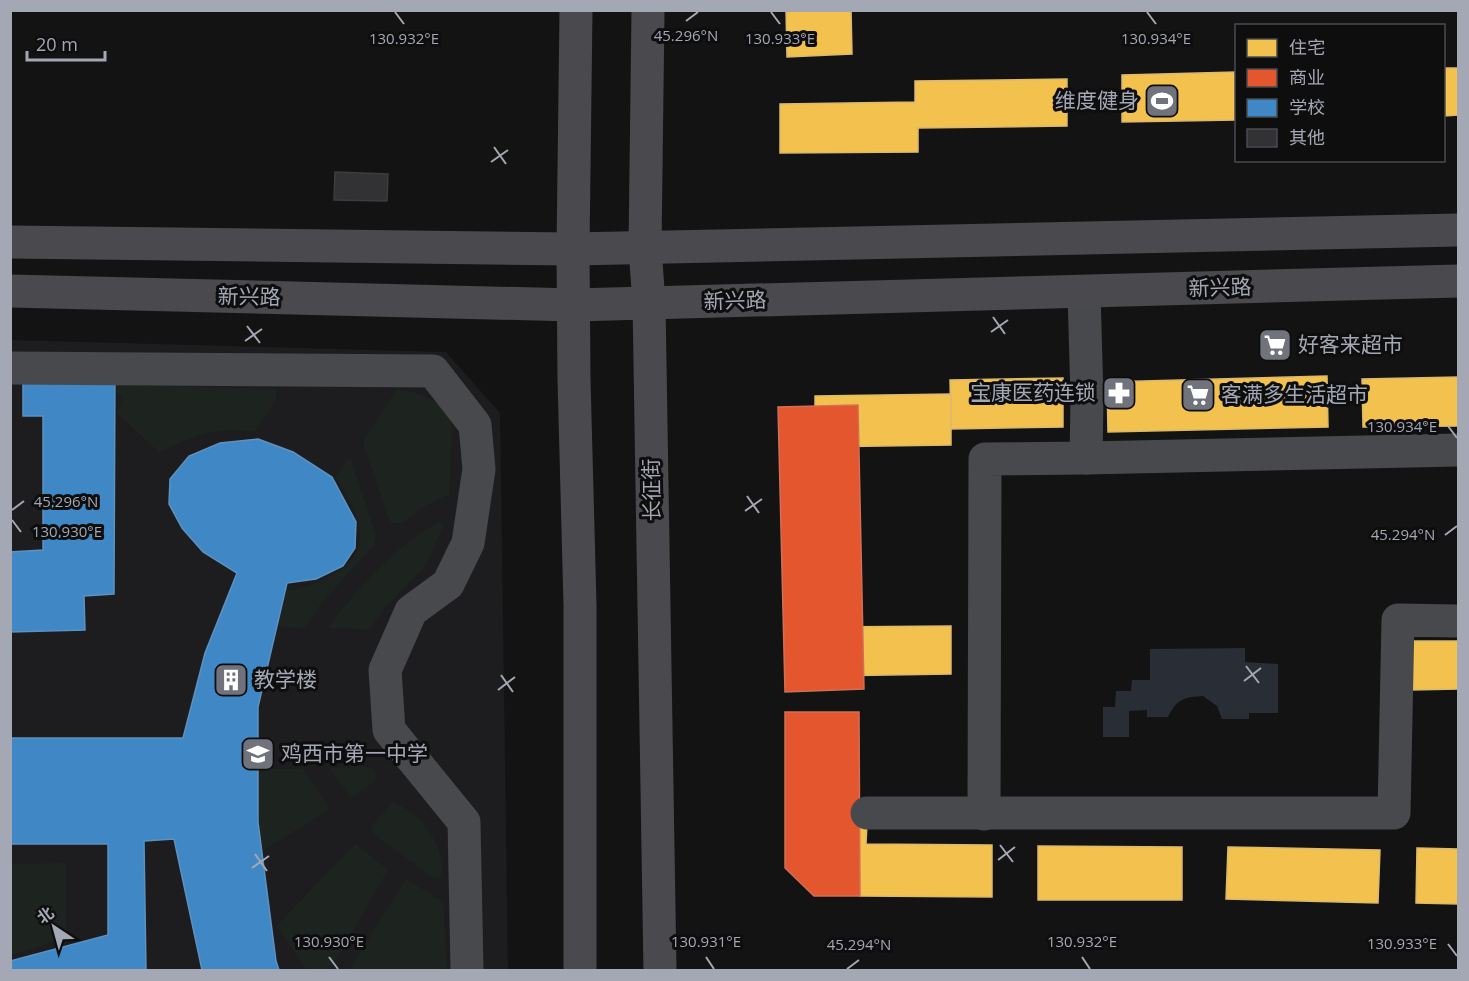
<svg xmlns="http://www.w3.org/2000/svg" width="1469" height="981" font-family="'Open Sans','Noto Sans SC',sans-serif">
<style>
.built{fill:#1d1d1f}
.green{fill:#1d241f}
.water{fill:#292e36}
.homes{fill:#f2c14e;stroke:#dbb96d;stroke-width:1.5}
.shops{fill:#e4572e;stroke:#d16f56;stroke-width:1.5}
.schools{fill:#3f88c5;stroke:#5d91c0;stroke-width:1.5}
.building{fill:#323234;stroke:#3c3d3f;stroke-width:1.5}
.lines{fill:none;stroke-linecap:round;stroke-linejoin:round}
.minor{stroke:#48494c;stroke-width:33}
.major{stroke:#4a4a4e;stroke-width:33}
.ticks{fill:none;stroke:#a4a7b4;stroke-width:2}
.labels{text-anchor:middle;stroke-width:6;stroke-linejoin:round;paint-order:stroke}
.poi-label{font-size:21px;fill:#a4a7b4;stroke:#0e0e0f;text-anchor:start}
.street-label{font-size:21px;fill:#a4a7b4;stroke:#0e0e0f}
.ticks-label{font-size:15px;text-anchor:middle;fill:#a4a7b4;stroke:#0e0e0f;stroke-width:6;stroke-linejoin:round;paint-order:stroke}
</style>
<rect width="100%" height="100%" fill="#131313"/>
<!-- built -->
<path class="built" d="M11 340 446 352 500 413 508 970H11Z"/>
<!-- green -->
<g class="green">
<path d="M117 380 128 385 277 389 275 401 255 431C213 428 197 433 160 453L117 413 123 396 117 393Z"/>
<path d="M397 389 416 393 440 404 452 421 449 494 421 508 402 523H390L363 442Z"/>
<path d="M350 457 376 536 374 545 322 602 304 629 272 625 281 590C297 592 316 584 330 576 335 573 342 570 346 566 375 540 352 504 336 477Z"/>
<path d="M439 522 443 526 430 557 422 569 384 608 370 629 328 628C358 588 395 547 439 522Z"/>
<path d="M365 767 372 769 376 774 375 781 351 798 330 768Z"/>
<path d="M256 769H302L330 809 259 853Z"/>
<path d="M393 802C418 813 436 833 441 861 442 868 443 873 439 879L430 876 374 834 371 827Z"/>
<path d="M355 844 388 870 330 970H307L277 926Z"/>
<path d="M66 863V938L11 955V864Z"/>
<path d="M406 879 443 902 447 970H349Z"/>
</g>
<!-- water -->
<path class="water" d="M1245 648V662L1278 664V713H1249V719H1222L1217 706 1203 696C1184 697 1177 699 1168 717H1147V710L1129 711V737H1103V707H1115L1116 691H1131L1132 680H1150V649Z"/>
<!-- homes -->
<g class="homes">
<path d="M786 10H851L852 54 787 57Z"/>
<path d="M1444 68H1458V115L1444 116Z"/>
<path d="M1236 72V120L1122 122V75Z"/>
<path d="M1067 79V126L918 128V152L780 153V104L915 102V81Z"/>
<path d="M1327 376 1328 427 1108 432 1107 382Z"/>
<path d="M1458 377V426L1363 427 1362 379Z"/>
<path d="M1063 378V427L951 429 950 380Z"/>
<path d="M951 394V445L815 447V396Z"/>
<path d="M951 626V674L825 676V627Z"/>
<path d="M1411 641H1458V689L1412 690Z"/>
<path d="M799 823H867L866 844 992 845V897L860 896V873L798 872Z"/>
<path d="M1038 846 1182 847V900H1038Z"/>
<path d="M1228 847 1380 850 1378 903 1226 899Z"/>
<path d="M1417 848 1458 849V904L1416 903Z"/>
</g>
<!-- shops -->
<g class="shops">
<path d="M858 405 864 689 785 692 778 407Z"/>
<path d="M785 712H859L860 896H814L785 868Z"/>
</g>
<!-- schools -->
<g class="schools">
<path d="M115 369 114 594 84 596 85 630 10 632V552L43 550V416H23V371Z"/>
<path d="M258 439 293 452 332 477 356 522 355 548 343 566 316 579 287 583 258 707V822L276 961 279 970H202L174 839 144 841 146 970H10V961L108 935V844H10V738H183L205 653 237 573 203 552 182 528 169 504 170 479 189 456 220 443Z"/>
</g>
<!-- building -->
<path class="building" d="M335 172 388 174 387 201 334 200Z"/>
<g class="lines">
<!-- minor -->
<g class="minor">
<path d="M10 368 433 371 475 425 479 469 468 543 448 584 411 611 385 670 389 730 464 822 467 970"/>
<path d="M1086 458 1458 450"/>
<path d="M867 813H1394L1398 620 1458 621"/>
<path d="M984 814 985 459 1086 458 1087 398 1084 292"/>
</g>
<!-- major -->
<g class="major">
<path d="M576 10 573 249 574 379 580 605V970"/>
<path d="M648 10 645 248 649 303 660 970"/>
<path d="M10 242 573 249 1458 230"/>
<path d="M10 291 574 305 1458 281"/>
</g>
</g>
<!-- ticks -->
<path class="ticks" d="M395 12 404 24M771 12 780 24M1147 12 1156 24M686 21 698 12M494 147 506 164M491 162 508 150M993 317 1005 334M247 326 260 343M991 332 1008 320M245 341 262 329M1448 426 1457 438M747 496 759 513M12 510 24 501M745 511 762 499M12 520 21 532M1445 535 1457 526M1246 666 1259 683M501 675 513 692M1244 681 1261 668M498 690 515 677M1000 845 1013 862M255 854 267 871M998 860 1015 847M252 868 269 856M1448 944 1457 956M329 957 338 969M706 957 714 969M1082 957 1090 969M847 969 859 960"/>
<!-- icons -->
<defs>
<g id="stadium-square" transform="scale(1.725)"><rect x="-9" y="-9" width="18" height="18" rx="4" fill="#71737c" stroke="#0e0e0f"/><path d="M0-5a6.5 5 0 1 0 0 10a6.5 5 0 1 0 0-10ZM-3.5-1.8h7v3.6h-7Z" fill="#fff"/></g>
<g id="supermarket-square" transform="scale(1.725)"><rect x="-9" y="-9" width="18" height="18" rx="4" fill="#71737c" stroke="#0e0e0f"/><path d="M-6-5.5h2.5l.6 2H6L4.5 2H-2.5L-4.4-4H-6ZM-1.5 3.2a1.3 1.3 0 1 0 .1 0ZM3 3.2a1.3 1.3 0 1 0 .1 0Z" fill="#fff"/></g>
<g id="pharmacy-square" transform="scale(1.725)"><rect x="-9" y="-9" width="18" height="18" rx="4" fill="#71737c" stroke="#0e0e0f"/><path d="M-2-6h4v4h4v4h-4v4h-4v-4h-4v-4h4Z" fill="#fff"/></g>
<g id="building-square" transform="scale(1.725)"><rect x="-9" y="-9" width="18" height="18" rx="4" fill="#71737c" stroke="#0e0e0f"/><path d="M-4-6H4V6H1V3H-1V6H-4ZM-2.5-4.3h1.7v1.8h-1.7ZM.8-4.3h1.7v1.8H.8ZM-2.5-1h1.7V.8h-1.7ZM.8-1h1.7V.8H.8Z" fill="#fff"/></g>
<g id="school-square" transform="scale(1.725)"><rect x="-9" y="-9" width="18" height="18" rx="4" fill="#71737c" stroke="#0e0e0f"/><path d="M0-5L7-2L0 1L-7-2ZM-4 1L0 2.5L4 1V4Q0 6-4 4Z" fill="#fff"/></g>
</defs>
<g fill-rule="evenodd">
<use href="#stadium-square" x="1162" y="101"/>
<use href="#supermarket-square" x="1275" y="345"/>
<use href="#pharmacy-square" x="1119" y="393"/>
<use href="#supermarket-square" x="1198" y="395"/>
<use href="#building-square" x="231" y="680"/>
<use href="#school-square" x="258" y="754"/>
</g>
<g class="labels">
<!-- poi labels -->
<g class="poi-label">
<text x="1139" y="108" text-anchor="end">维度健身</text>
<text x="1298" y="352">好客来超市</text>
<text x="1096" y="400" text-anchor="end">宝康医药连锁</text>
<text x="1221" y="402">客满多生活超市</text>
<text x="254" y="687">教学楼</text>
<text x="281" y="761">鸡西市第一中学</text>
</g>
<!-- street labels -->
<g class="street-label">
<text transform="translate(1220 288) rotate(-2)" y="7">新兴路</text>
<text transform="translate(249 297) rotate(1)" y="7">新兴路</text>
<text transform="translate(735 301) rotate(-2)" y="7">新兴路</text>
<text transform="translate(652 490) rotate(-91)" y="7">长征街</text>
</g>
</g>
<g class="ticks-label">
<text x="686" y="41">45.296°N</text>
<text x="404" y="44">130.932°E</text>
<text x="780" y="44">130.933°E</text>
<text x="1156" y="44">130.934°E</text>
<text x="1402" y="432">130.934°E</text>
<text x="66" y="507">45.296°N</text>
<text x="67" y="537">130.930°E</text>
<text x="1403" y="540">45.294°N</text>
<text x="329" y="947">130.930°E</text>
<text x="706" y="947">130.931°E</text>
<text x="1082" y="947">130.932°E</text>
<text x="1402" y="949">130.933°E</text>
<text x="859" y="950">45.294°N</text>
</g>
<!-- border -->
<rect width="1469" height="981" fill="none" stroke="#a4a7b4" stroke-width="24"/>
<!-- legend -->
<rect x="1235" y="24" width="210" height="138" fill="#0e0e0f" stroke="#4a4b51" stroke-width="1.5"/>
<rect x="1247" y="39" width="30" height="18" fill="#f2c14e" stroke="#4a4b51" stroke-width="1.5"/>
<text x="1289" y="54" font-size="18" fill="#a4a7b4">住宅</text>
<rect x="1247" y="69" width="30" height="18" fill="#e4572e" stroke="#4a4b51" stroke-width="1.5"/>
<text x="1289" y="84" font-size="18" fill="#a4a7b4">商业</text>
<rect x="1247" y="99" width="30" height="18" fill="#3f88c5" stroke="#4a4b51" stroke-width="1.5"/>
<text x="1289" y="114" font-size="18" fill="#a4a7b4">学校</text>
<rect x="1247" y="129" width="30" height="18" fill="#323234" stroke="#4a4b51" stroke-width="1.5"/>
<text x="1289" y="144" font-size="18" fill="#a4a7b4">其他</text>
<!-- north arrow -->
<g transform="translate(54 927) rotate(324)" stroke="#0e0e0f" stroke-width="4.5" paint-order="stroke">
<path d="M0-4.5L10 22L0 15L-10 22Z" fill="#a4a7b4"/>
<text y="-9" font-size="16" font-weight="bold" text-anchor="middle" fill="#a4a7b4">北</text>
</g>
<!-- scale -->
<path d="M27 51v9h78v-9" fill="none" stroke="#a4a7b4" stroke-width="3"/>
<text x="36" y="51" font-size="18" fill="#a4a7b4" stroke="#0e0e0f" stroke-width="4.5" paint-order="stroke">20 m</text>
</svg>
